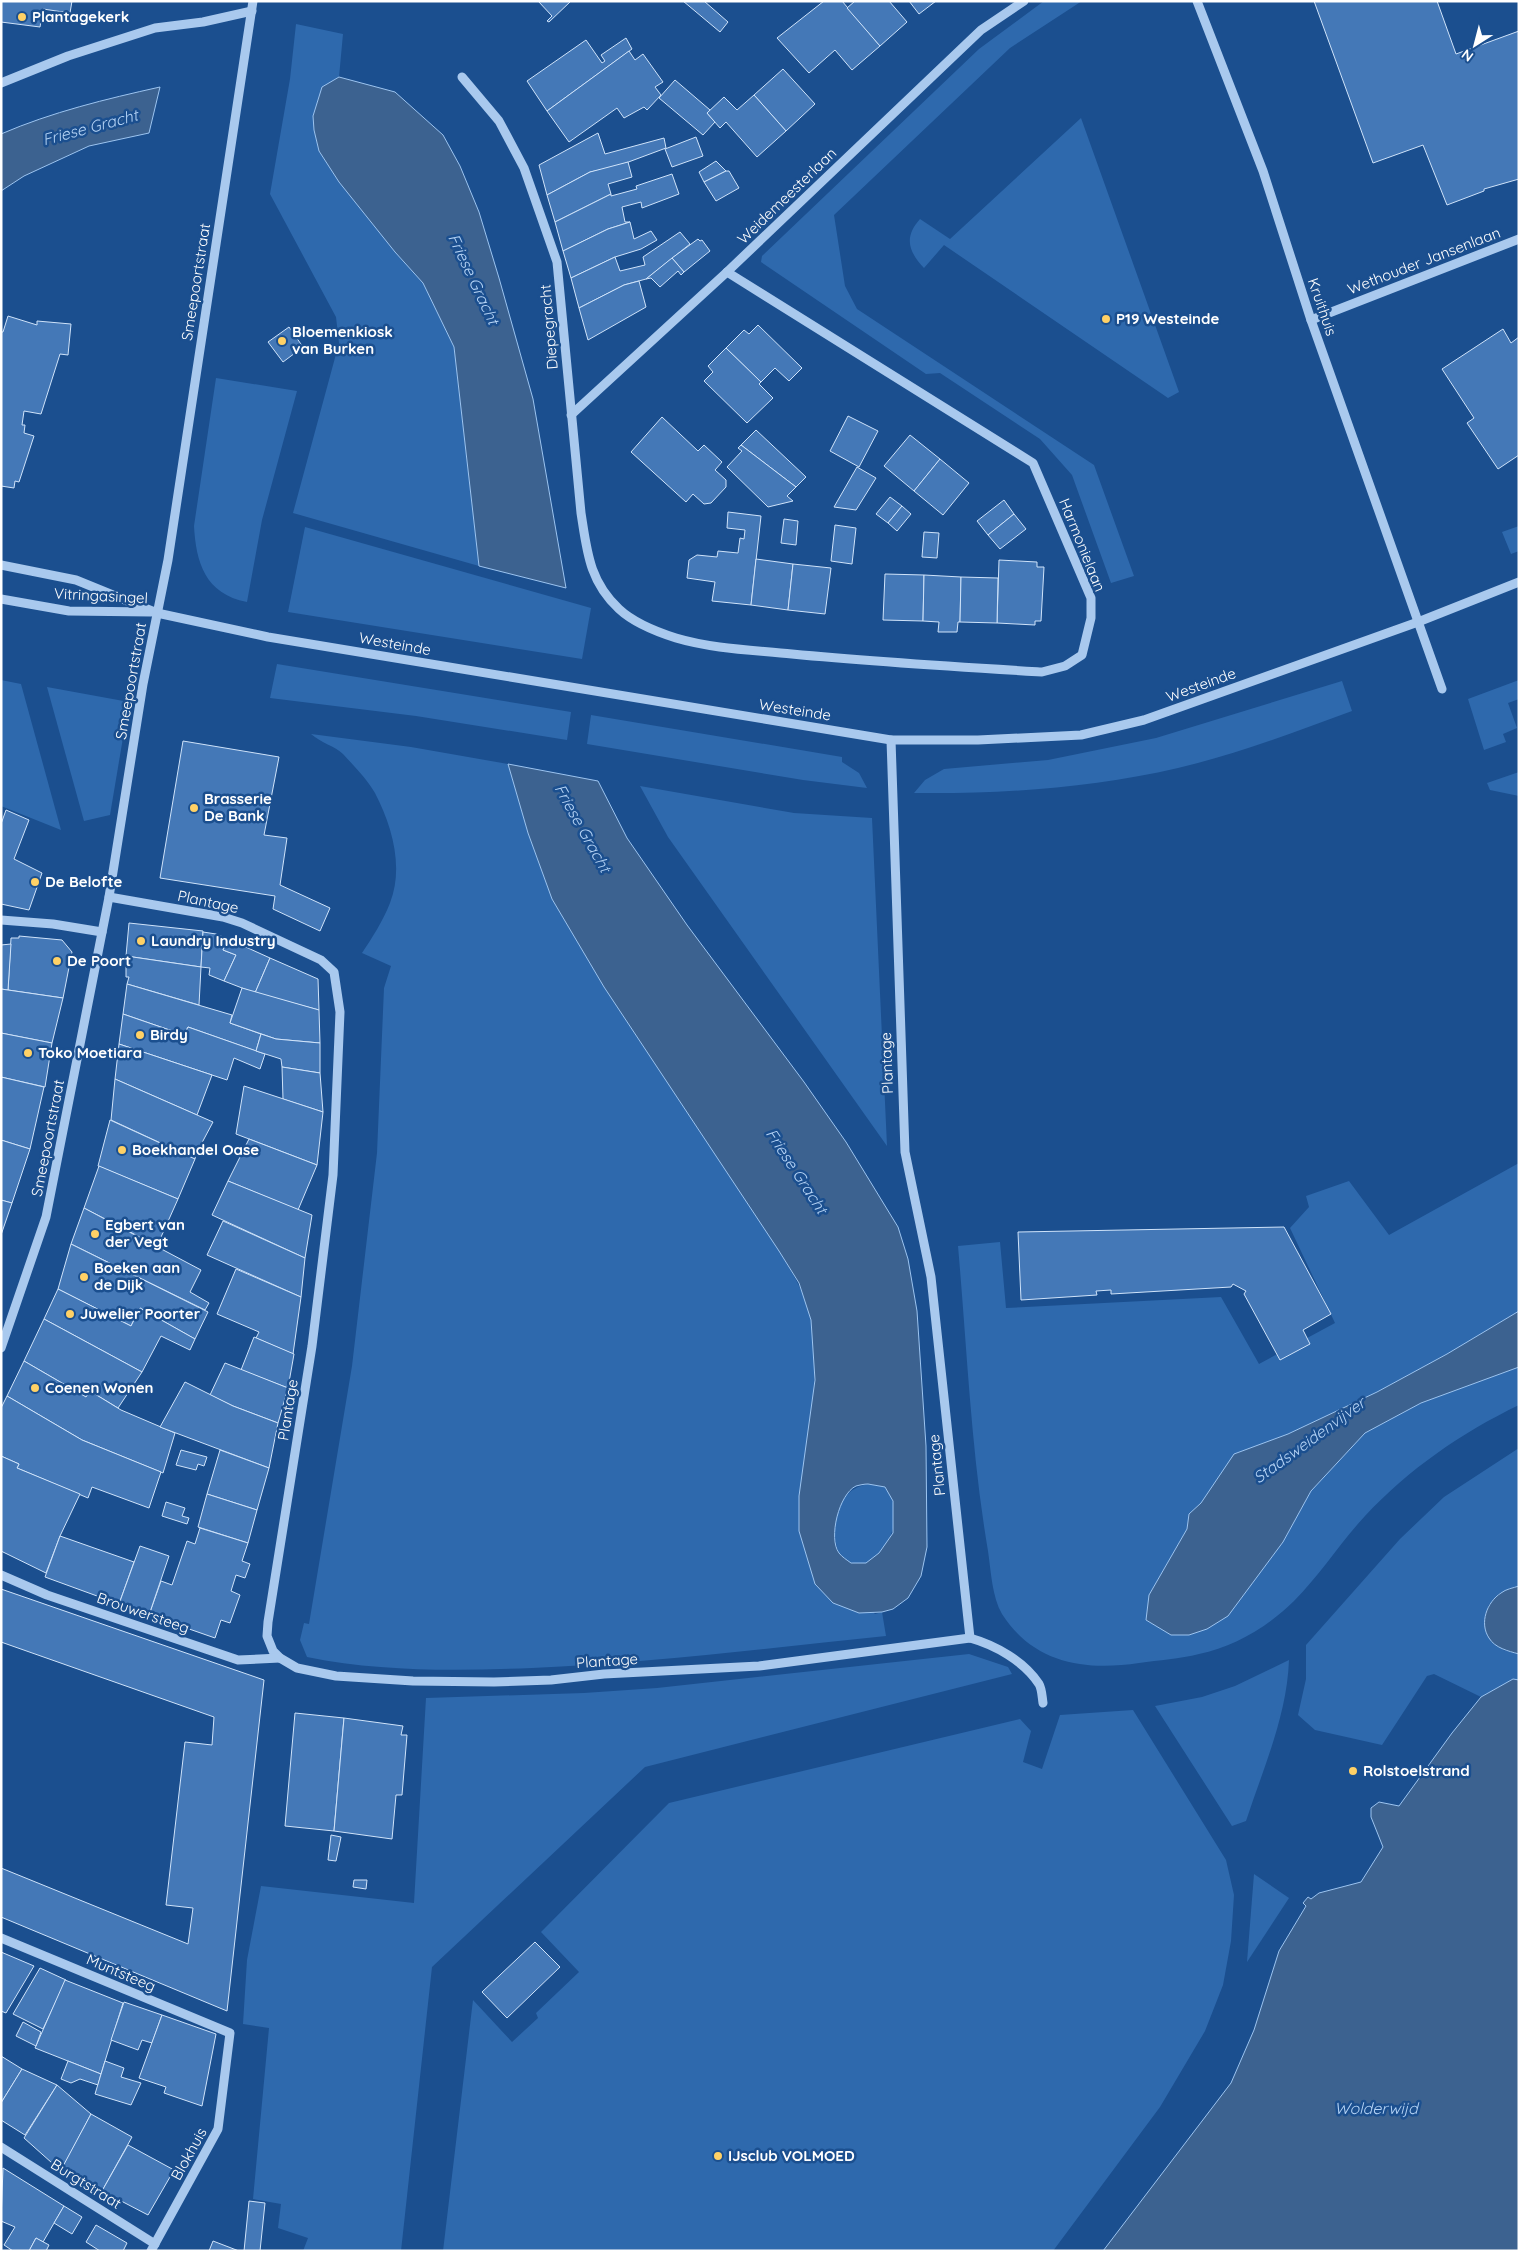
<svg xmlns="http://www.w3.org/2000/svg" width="1520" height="2252" font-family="Quicksand,sans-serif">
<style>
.green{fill:#2e69ad}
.water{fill:#3c6290;stroke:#9cc4f0;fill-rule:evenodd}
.building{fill:#4478b7;stroke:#cfe3fa}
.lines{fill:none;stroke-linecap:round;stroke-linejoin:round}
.minor{stroke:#a9c9ee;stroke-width:9}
.poi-dot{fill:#ffd166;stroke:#1b4f8f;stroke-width:2}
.labels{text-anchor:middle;stroke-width:5;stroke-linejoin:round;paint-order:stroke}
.poi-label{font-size:15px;font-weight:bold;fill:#fff;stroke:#1b4f8f;text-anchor:start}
.street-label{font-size:15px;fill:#fff;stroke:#1b4f8f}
.water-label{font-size:16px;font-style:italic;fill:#b5d3f5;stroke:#1b4f8f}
</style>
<rect width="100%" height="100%" fill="#1b4f8f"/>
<!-- green -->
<g class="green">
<path d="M1044 1H1082L1010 48 834 215 845 286 857 309 1094 465 1134 576 1111 583 1072 475 1040 439 940 373 926 374 761 262 762 256 979 49Z"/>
<path d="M296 24 343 34 339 77 322 88 313 116 314 130 319 151 339 182 395 252 423 283 454 347 479 566 293 513 339 343 336 317 270 194 290 79Z"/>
<path d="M1081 118 1179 392 1168 398 944 245 924 268C908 251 904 237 920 219L950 239Z"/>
<path d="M216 378 297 391 262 520 247 602C205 594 196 562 194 526Z"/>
<path d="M1519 526V551L1511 554 1502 532Z"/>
<path d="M305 527 591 608 582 659 288 612Z"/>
<path d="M277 664 571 712 567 740 416 716 270 698Z"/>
<path d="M1 680 21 684 61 830 1 806Z"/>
<path d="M1519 680V699L1508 703 1517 728 1503 734 1506 742 1484 750 1468 699Z"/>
<path d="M1342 681 1352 711C1295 732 1238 754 1178 768 1091 788 1003 794 914 793L925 780 944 769 1048 760 1156 738Z"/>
<path d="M47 687 129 702 110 815 84 821Z"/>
<path d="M591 715 842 757V762L859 773 867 788 803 780 587 744Z"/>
<path d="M311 734 411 747 508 764 528 833 552 899 604 987 779 1251C792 1273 807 1295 811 1321 823 1391 800 1461 799 1531L875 1614 882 1612 886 1636C768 1648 651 1663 532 1668 457 1671 381 1672 307 1657L300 1640 304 1623 309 1624 352 1366 377 1153 384 988 391 966 362 953C372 938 383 921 390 903 404 867 392 826 375 793 367 779 354 766 343 754 335 746 321 743 311 734Z"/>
<path d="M1519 772V796L1490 790 1487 783Z"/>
<path d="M640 786 794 813 872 818 887 1146 668 837Z"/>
<path d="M1519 1163V1311L1447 1354 1377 1392 1288 1434 1234 1455 1201 1503 1189 1514 1187 1529 1149 1595 1228 1616 1283 1542 1311 1491 1365 1433 1421 1403 1519 1367V1405C1461 1433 1409 1469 1365 1516 1340 1543 1320 1575 1294 1601 1269 1626 1234 1647 1199 1654 1180 1659 1159 1660 1139 1663 1086 1671 1034 1664 1002 1614 992 1597 991 1571 988 1551 971 1451 967 1348 958 1246L1000 1242 1006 1308 1221 1297 1259 1364 1335 1323 1290 1228 1309 1207 1306 1196 1349 1181 1389 1235Z"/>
<path d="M1519 1448V1586L1500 1593 1488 1606 1503 1650 1519 1654V1680L1513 1679 1481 1697 1434 1674 1427 1676 1382 1745 1315 1730 1298 1715 1306 1679V1645L1400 1539 1444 1497Z"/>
<path d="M868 1484 885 1487C887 1491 891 1495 892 1500 901 1521 888 1552 867 1563 864 1564 860 1563 856 1563 833 1563 833 1530 837 1513 841 1497 852 1487 868 1484Z"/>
<path d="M969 1654 1008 1667 1012 1674 645 1767 432 1967 401 2251H303L308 2238 278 2228 281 2204 253 2199 269 2028 243 2024 247 1960 261 1886 414 1903 426 1698 584 1693 657 1688Z"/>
<path d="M1289 1660C1287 1716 1263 1769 1246 1821L1232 1826 1155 1706 1202 1697 1235 1686Z"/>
<path d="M1133 1710 1226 1860 1234 1895 1231 1941 1223 1985 1205 2031 1160 2107 1053 2251H443L473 2000 512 2042 538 2018 536 2013 579 1972 541 1932 669 1803 1020 1719 1031 1731 1023 1762 1042 1769 1060 1715Z"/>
<path d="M1254 1874 1289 1898 1247 1962Z"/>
</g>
<!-- water -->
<g class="water">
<path d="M339 77 395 92 443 135 460 166 479 212 499 278 533 399 566 588 479 566 454 347 423 283 395 252 339 182 319 151 314 130 313 116 322 87Z"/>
<path d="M160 87 149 133 89 146 24 176 1 191V134C52 112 106 99 160 87Z"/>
<path d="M508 764 598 781 627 838 687 925 804 1082 846 1142 898 1227 908 1259 917 1311 926 1446 927 1547 921 1576 908 1598 893 1609 882 1612 859 1613 833 1603 815 1584 799 1531V1496L815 1380 811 1320 799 1283 779 1251 604 987 552 899 528 833ZM868 1484 885 1487 893 1501V1533L879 1553 866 1563H851C847 1560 842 1557 839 1553 828 1538 839 1494 856 1486 860 1485 864 1484 868 1484Z"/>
<path d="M1519 1311V1367L1421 1403 1365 1433 1311 1491 1283 1542 1228 1616 1207 1629 1189 1635H1171L1146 1620 1149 1595 1187 1529 1189 1514 1201 1503 1234 1454 1288 1434 1377 1392 1447 1354Z"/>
<path d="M1519 1586V1654C1508 1651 1495 1648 1489 1638 1479 1623 1487 1602 1501 1593 1506 1589 1513 1588 1519 1586Z"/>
<path d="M1513 1679 1519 1680V2251H1103L1231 2083 1254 2030 1279 1951 1306 1906 1303 1903 1308 1897 1311 1899 1319 1893 1361 1882 1383 1847 1371 1817V1808L1379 1802 1399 1806 1452 1733 1481 1697Z"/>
</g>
<!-- building -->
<g class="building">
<path d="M1 1H72L70 13 43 9 40 27 1 22Z"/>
<path d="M538 1H571L549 22 547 21 552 16Z"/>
<path d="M683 1H704L728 22 720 32Z"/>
<path d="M824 1H842L880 46 852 70 835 50 809 73 777 38Z"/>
<path d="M855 1H889L907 22 880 46 847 8Z"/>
<path d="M909 1H936L919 14Z"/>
<path d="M1314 1H1437L1456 54 1519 31V179L1484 189V191L1447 205 1423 145 1373 163Z"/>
<path d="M626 38 632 49 547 111 527 81 586 40 602 63 605 61 601 55Z"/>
<path d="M629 51 635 60 643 54 663 82 655 87 661 95 647 110 644 107 624 118 617 108 569 142 547 111Z"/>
<path d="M783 69 815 104 786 131 754 95Z"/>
<path d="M675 80 710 110 707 113 715 122 703 135 659 98Z"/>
<path d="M754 95 786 131 757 157 726 122 720 128 707 113 724 97 737 110Z"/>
<path d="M598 133 605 154 664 138 666 148 615 167 590 172 547 195 539 165Z"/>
<path d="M696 137 703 156 672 167 665 149Z"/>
<path d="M716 161 726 171 704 182 699 172Z"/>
<path d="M628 162 632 177 608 184 611 194 555 222 547 195 590 172Z"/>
<path d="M726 171H729L739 188 716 201 704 182Z"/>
<path d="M672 174 679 194 642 208 641 202 622 207 625 222H630L608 229 563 251 555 222 611 194V196L637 189 636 186Z"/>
<path d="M630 222 634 239 651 231 657 240 641 249 615 257 571 278 563 251 608 229Z"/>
<path d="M680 232 690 244 646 279 624 285 579 308 571 278 615 257 620 271 645 265 643 257Z"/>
<path d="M698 239 700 241 702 240 710 251 684 272 672 258Z"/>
<path d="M672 258 684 272 681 275 678 271 660 287 651 278 646 279Z"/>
<path d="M639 281 646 307 588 340 579 308 624 285Z"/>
<path d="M8 316 37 325V321L71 324 68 355 60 354 41 414 24 411 22 425H25L24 433 34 436 19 482 15 481 14 488 1 486V332H3Z"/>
<path d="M758 325 802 368 789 381 775 368 761 382 726 348 744 330 749 334Z"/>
<path d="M289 327 303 347 283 362 268 342Z"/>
<path d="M1503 329 1511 343 1519 337V455L1498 469 1467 423 1474 418 1442 369Z"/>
<path d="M726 348 761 382 759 384 773 398 747 423 704 381 713 372 708 366Z"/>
<path d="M848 416 878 431 859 467 830 451Z"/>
<path d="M662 417 698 451 704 445 722 462 715 470 726 480V487L711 503 704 504 693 494 686 502 631 452Z"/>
<path d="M756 430 806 477 796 487 741 445Z"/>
<path d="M910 435 940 459 914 491 884 466Z"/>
<path d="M741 445 796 487 787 496 793 501 768 507 727 467 742 451 738 448Z"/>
<path d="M940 459 969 483 943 515 914 491Z"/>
<path d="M857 467 876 478 856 510 834 507Z"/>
<path d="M890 497 902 506 888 523 876 514Z"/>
<path d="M1004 500 1014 514 988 535 977 521Z"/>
<path d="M902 506 911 514 897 531 888 523Z"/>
<path d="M728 512 761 516 751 605 712 601 715 582 687 578 689 560 697 555 717 557 718 551 738 553 740 538 744 539 745 530 727 528Z"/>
<path d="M1014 514 1026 529 1000 549 988 535Z"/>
<path d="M784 519 798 521 796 545 781 543Z"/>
<path d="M835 525 856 528 852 564 831 561Z"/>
<path d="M924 532 939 533 937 558 922 557Z"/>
<path d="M756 559 793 564 788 610 751 605Z"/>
<path d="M999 560 1037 562V567H1044L1041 621H1035V625L997 623Z"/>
<path d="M793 564 831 568 825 614 788 610Z"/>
<path d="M885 574 924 575 923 621 883 620Z"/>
<path d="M924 575 961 577 960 622H958L957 632H938L939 622 923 621Z"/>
<path d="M961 577 998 578 997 623 960 622Z"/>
<path d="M183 741 279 757 264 835 287 838 280 885 330 908 320 931 273 909 275 896 160 878Z"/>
<path d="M6 810 29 820 14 859 42 873 29 910 1 904V824Z"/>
<path d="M129 923 203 931 201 967 126 956Z"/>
<path d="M203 932 216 934 228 939 223 950 236 955 224 981 209 975 210 968 201 967Z"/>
<path d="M19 936 62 940 72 952 63 998 8 990 11 938H19Z"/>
<path d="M228 939 270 958 255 993 224 981 236 955 223 950Z"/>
<path d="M11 944 8 990 1 989V945Z"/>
<path d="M126 956 201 967 199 1005 127 984 129 977H126Z"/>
<path d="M270 958 318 979 319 1010 255 993Z"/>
<path d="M127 984 232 1015 230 1023 261 1034 256 1051 188 1027 184 1035 123 1014Z"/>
<path d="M242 988 319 1010 320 1043 276 1039 230 1023Z"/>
<path d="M1 989 63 998 52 1043 1 1033Z"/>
<path d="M123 1014 184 1035 188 1027 265 1054 260 1069 234 1058 227 1080 119 1044Z"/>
<path d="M1 1033 52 1043 45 1087 1 1077Z"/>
<path d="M261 1034 276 1039 320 1043V1073L282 1067 281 1059 256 1051Z"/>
<path d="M119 1044 212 1075 197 1115 115 1079Z"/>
<path d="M282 1067 320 1073 323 1112 283 1099Z"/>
<path d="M1 1077 44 1087 30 1149 1 1140Z"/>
<path d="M115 1079 213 1122 196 1154 195 1159 111 1120Z"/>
<path d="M244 1086 323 1112 317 1165 236 1134Z"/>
<path d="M110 1120 195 1159 178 1199 98 1166Z"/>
<path d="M249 1139 317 1165 298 1210 228 1181Z"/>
<path d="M1 1140 30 1149 12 1203 1 1200Z"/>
<path d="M99 1166 178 1199 157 1246 84 1208Z"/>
<path d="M228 1181 312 1215 305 1258 212 1215Z"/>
<path d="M1 1200 12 1203 1 1235Z"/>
<path d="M84 1208 201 1270 190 1292 209 1303 205 1310 71 1244Z"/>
<path d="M223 1221 305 1258 301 1297 207 1255Z"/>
<path d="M1284 1227 1331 1314 1303 1330 1310 1344 1280 1360 1244 1294 1246 1291 1233 1284 1231 1287 1111 1294V1290L1096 1291 1097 1295 1021 1300 1018 1232Z"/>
<path d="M71 1244 208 1312 195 1339 140 1308 131 1326 58 1289Z"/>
<path d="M236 1269 301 1297 293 1354 256 1338 259 1332 217 1314Z"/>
<path d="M58 1289 131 1326 140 1308 195 1339 190 1350 161 1336 142 1372 44 1319Z"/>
<path d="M44 1319 142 1372 118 1408 90 1391 86 1397 24 1361Z"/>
<path d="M254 1337 294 1354 288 1388 241 1370Z"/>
<path d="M24 1361 86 1397 90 1391 121 1410 175 1433 163 1473 82 1440 7 1396Z"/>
<path d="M225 1363 288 1388 278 1423 233 1406 210 1395Z"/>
<path d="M185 1382 233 1406 278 1423 269 1468 160 1427Z"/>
<path d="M7 1396 82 1440 161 1472 149 1508 92 1487 88 1498 17 1468 19 1464 1 1456V1408Z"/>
<path d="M181 1450 207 1457 204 1466 198 1464 196 1470 176 1465Z"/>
<path d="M220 1450 269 1468 257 1510 207 1494Z"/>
<path d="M1 1456 19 1464 17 1468 80 1494 60 1536 46 1573 1 1551Z"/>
<path d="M207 1494 257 1510 248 1543 198 1527Z"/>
<path d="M166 1502 185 1508 182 1516 189 1518 187 1524 162 1516Z"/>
<path d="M200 1528 248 1543 242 1561 250 1564 245 1578 236 1575 231 1591 240 1595 230 1623 221 1620 215 1638 149 1615 161 1581 172 1585 187 1541 195 1544Z"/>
<path d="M60 1536 134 1562 119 1604 45 1577Z"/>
<path d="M140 1546 169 1556 149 1615 119 1604Z"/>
<path d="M1 1589 264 1680 227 2011 1 1917V1868L188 1944 193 1908 166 1905 185 1742 212 1745 214 1717 1 1642Z"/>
<path d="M295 1713 344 1718 334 1831 285 1826Z"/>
<path d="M344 1718 403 1726 401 1735H407L402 1795H396L392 1839 334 1831Z"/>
<path d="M331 1835 341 1837 336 1861 328 1860Z"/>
<path d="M354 1880H367L366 1889 353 1887Z"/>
<path d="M535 1942 560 1967 507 2018 482 1992Z"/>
<path d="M1 1952 34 1966 6 2013 1 2011Z"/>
<path d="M40 1968 66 1980 43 2029 13 2014Z"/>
<path d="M65 1980 123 2003 101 2074 35 2048Z"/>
<path d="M124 2002 162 2015 152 2043 142 2040 138 2050 111 2040Z"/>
<path d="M162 2015 216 2034 202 2106 164 2093 166 2087 139 2078Z"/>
<path d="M23 2022 41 2032 36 2046 16 2036Z"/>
<path d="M1 2056 22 2069 1 2103Z"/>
<path d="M68 2061 101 2074 98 2085 80 2079 71 2083 61 2079Z"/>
<path d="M105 2061 124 2068 121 2077 141 2083 131 2105 95 2094Z"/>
<path d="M22 2069 57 2085 25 2135 1 2120V2103Z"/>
<path d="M57 2085 91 2114 61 2171 24 2138Z"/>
<path d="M91 2114 132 2137 102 2191 62 2168Z"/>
<path d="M128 2145 174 2170 148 2215 102 2191Z"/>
<path d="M3 2168 64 2206 43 2242 36 2238 29 2251H13L4 2245 15 2227 1 2221Z"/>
<path d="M249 2201 265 2203 260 2251H244Z"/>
<path d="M64 2206 82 2217 72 2234 54 2223Z"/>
<path d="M96 2225 127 2243 123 2251H100L86 2242Z"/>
<path d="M36 2238 49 2245 46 2251H29Z"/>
<path d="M213 2241 239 2251H209Z"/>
</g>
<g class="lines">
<!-- minor -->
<g class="minor">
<path d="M1197 1 1263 171 1311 320 1442 689"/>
<path d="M462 77 499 121 524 168 557 262 581 513C587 551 589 581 619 609 634 623 657 632 676 638 713 649 754 650 792 654 875 662 959 667 1042 672L1065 666 1082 655 1091 618V598L1033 463 727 272"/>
<path d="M1 83 68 56 155 28 203 22 252 11"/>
<path d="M1311 320 1519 239"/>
<path d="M571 415 727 272 981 30 1024 1"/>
<path d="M1 565 76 580 157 613 268 637 891 740H978L1081 735 1144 720 1418 622 1519 582"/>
<path d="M1 599 69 611 151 612"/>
<path d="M891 740 905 1152 931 1277 970 1638"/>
<path d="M109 897 223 917 242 923 321 960 334 972 340 1012 333 1175 312 1346 268 1622 267 1636 273 1651 280 1658 297 1668 336 1676 413 1681 494 1682 551 1680 604 1674 759 1666 970 1638C995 1645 1024 1661 1039 1684 1042 1689 1042 1697 1043 1703"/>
<path d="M1 920 53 924 102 932"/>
<path d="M1 1348 46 1217 109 897 143 684 168 560 253 1"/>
<path d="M1 1575 47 1595 238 1660 280 1658"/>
<path d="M1 1938 230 2033 218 2129 151 2251"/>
<path d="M1 2147 155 2244"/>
</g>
</g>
<!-- markers -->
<g class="poi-dot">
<circle cx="22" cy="17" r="5"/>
<circle cx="1106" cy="319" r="5"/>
<circle cx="282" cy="341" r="5"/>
<circle cx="194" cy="808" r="5"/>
<circle cx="35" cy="882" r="5"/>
<circle cx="141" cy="941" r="5"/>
<circle cx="57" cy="961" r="5"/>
<circle cx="140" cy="1035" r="5"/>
<circle cx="28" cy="1053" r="5"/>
<circle cx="122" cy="1150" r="5"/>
<circle cx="95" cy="1234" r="5"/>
<circle cx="84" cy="1277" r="5"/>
<circle cx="70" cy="1314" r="5"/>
<circle cx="35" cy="1388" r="5"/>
<circle cx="1353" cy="1771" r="5"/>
<circle cx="718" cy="2156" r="5"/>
</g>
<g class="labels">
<!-- poi labels -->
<g class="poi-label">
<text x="32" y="22">Plantagekerk</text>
<text x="1116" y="324">P19 Westeinde</text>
<text x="292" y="337">Bloemenkiosk<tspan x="292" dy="17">van Burken</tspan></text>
<text x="204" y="804">Brasserie<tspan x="204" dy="17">De Bank</tspan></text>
<text x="45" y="887">De Belofte</text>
<text x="151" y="946">Laundry Industry</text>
<text x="67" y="966">De Poort</text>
<text x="150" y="1040">Birdy</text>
<text x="38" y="1058">Toko Moetiara</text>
<text x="132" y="1155">Boekhandel Oase</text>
<text x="105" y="1230">Egbert van<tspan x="105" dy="17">der Vegt</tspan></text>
<text x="94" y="1273">Boeken aan<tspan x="94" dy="17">de Dijk</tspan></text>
<text x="80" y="1319">Juwelier Poorter</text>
<text x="45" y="1393">Coenen Wonen</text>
<text x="1363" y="1776">Rolstoelstrand</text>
<text x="728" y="2161">IJsclub VOLMOED</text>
</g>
<!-- street labels -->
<g class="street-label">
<text transform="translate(787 196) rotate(-44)" y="5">Weidemeesterlaan</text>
<text transform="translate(1424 261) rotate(-21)" y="5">Wethouder Jansenlaan</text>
<text transform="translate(196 282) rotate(-81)" y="5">Smeepoortstraat</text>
<text transform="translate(1322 307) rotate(71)" y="5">Kruithuis</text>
<text transform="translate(549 327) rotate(-95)" y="5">Diepegracht</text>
<text transform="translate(1082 545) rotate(68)" y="5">Harmonielaan</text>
<text transform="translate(101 596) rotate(3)" y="5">Vitringasingel</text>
<text transform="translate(395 644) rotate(10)" y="5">Westeinde</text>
<text transform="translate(131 681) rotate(-80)" y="5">Smeepoortstraat</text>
<text transform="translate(1201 685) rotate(-20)" y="5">Westeinde</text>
<text transform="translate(795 710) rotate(9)" y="5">Westeinde</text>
<text transform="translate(208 902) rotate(12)" y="5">Plantage</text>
<text transform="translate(887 1063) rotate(-92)" y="5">Plantage</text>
<text transform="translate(48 1138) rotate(-79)" y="5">Smeepoortstraat</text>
<text transform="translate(288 1410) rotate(-81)" y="5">Plantage</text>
<text transform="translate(937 1465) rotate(-96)" y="5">Plantage</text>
<text transform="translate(143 1613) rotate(19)" y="5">Brouwersteeg</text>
<text transform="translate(607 1661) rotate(-4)" y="5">Plantage</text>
<text transform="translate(121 1973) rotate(23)" y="5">Muntsteeg</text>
<text transform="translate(189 2154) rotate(-61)" y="5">Blokhuis</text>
<text transform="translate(86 2184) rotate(32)" y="5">Burgtstraat</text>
</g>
<!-- water labels -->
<g class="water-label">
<text transform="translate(90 127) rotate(-15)" y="6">Friese Gracht</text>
<text transform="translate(474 279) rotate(65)" y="6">Friese Gracht</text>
<text transform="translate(583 828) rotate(61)" y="6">Friese Gracht</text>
<text transform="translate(797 1171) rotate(57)" y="6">Friese Gracht</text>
<text transform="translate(1309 1440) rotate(-36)" y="6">Stadsweidenvijver</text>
<text x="1376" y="2114">Wolderwijd</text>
</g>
</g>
<!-- border -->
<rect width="1520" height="2252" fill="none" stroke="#ffffff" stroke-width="5"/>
<!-- north arrow -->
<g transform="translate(1475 45) rotate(216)" stroke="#1b4f8f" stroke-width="4" paint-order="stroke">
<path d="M0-4L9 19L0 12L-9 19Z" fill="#ffffff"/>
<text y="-8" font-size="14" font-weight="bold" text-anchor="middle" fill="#ffffff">N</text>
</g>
</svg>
